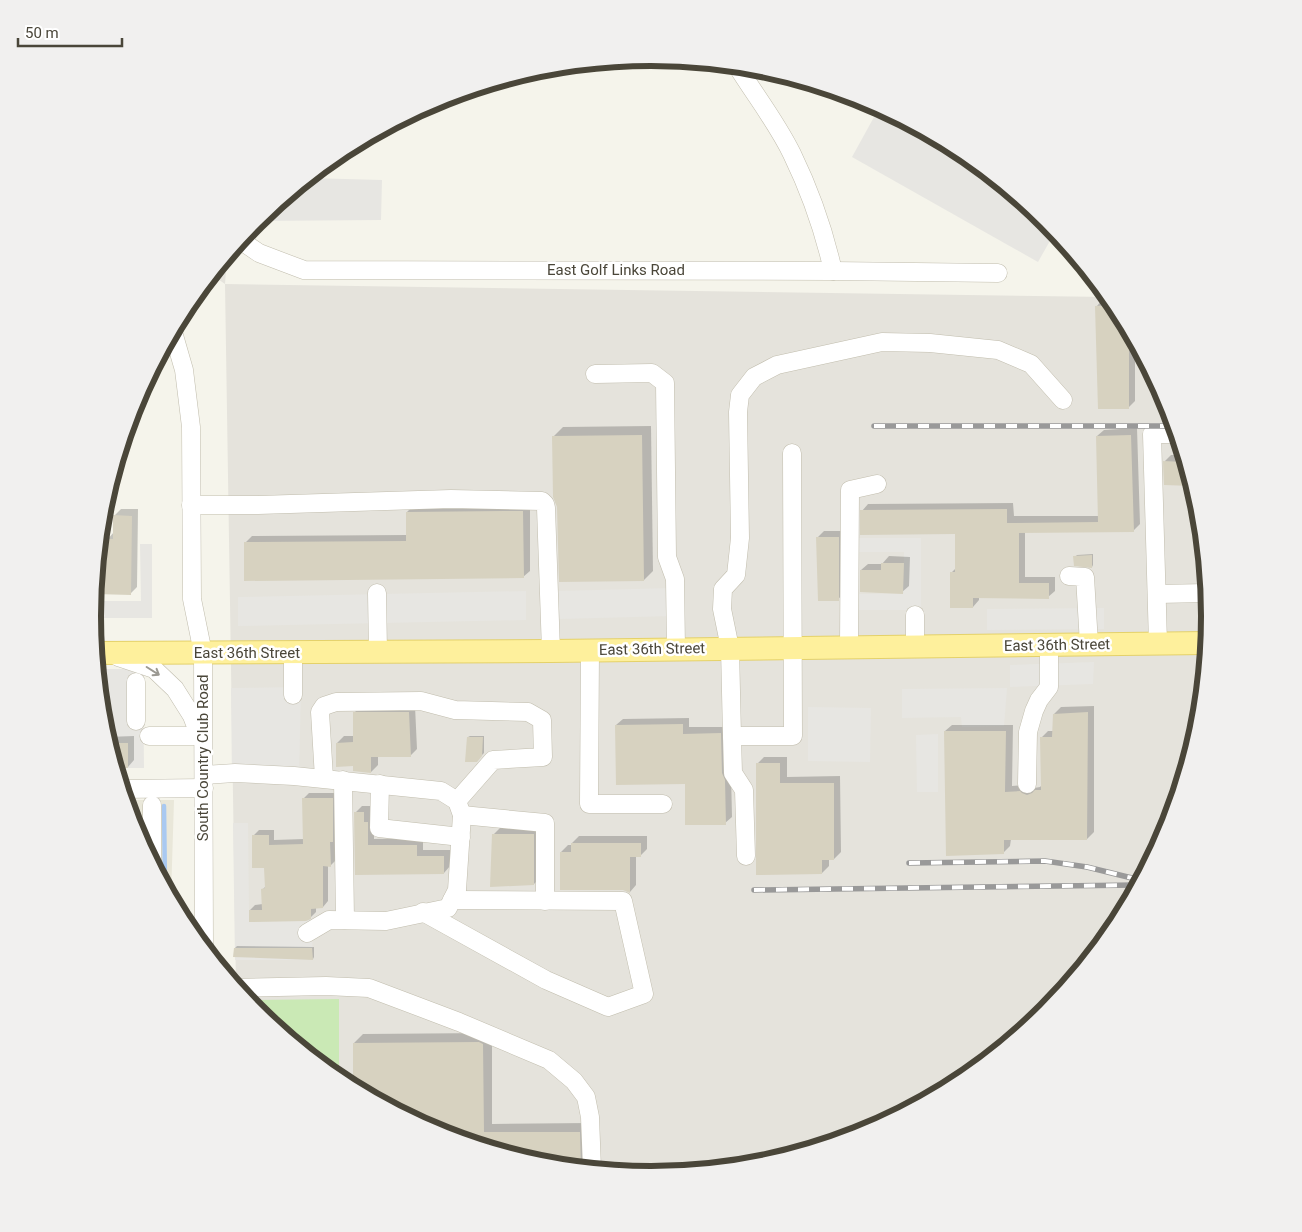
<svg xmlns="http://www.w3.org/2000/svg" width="1302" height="1232" font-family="Roboto,sans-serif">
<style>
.residential{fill:#e9e7d9}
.industrial{fill:#e5e3dc}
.green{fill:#cae9b5}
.parking{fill:#e7e6e2}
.shadow{fill:#0003}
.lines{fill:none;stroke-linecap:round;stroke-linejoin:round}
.stream{stroke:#a9c9f1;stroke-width:4.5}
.building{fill:#d7d2c0}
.minor-casing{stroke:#c1bdad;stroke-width:19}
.major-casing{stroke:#e4d16a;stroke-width:24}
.minor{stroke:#fff;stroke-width:18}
.major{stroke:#fef09c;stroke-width:22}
.rail-casing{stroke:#999;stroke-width:5.5}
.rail{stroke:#fff;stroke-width:4;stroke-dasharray:11;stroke-linecap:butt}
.oneway{stroke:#9b9992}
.labels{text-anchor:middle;stroke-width:5;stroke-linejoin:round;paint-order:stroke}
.street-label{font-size:15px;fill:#4a4639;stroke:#fff}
.rim{fill:none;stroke:#4a4639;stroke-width:6}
</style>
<rect width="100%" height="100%" fill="#f5f4eb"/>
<!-- residential -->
<path class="residential" d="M126 800H174L171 896 135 829Z"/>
<!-- industrial -->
<path class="industrial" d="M227 257 225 284 1108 297 1116 306 1167 403 1199 507 1209 616 1199 725 1167 830 1115 927 1046 1011 961 1081 864 1132 760 1164 651 1174 542 1164 437 1132 340 1080 256 1011 236 986 225 284 212 275Z"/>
<!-- green -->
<path class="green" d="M339 999V1072L330 1071 256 1011 247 1000Z"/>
<!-- parking -->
<g class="parking">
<path d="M879 108 962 152 1046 221 1055 232 1038 262 852 157Z"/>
<path d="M308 178 382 180 381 220 256 221Z"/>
<path d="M859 538H921V610H857V594H903L904 552H859Z"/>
<path d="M140 544H152V618H93L94 601H141Z"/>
<path d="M671 588 672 616 558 619V591Z"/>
<path d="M526 591V620L238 626V597Z"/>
<path d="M1104 608V629L987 630V609Z"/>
<path d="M1094 662 1093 684 1010 687V665Z"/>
<path d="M98 669H143L144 768H128L127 743H109L103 725Z"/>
<path d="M301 687 299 779 232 780 231 688Z"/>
<path d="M1007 688 1004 726 962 727 961 717 902 718V689Z"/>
<path d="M808 707 871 708 870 762 808 761Z"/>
<path d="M938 734V792H917L916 735Z"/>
<path d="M233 823H248L249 910 311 909 313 960H235Z"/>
</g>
<!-- shadow -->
<g class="shadow">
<path d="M1103 299H1110L1116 306 1135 343V401L1128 408 1097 306Z"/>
<path d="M651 426 653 571 644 580 558 507 553 437 563 427Z"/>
<path d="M1137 428 1140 524 1133 531 1025 532V577H1055V591L1048 597H979V600L973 607 951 573 956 568V533L862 511 868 504 1013 503 1014 516H1099L1097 436 1104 430Z"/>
<path d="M1171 455H1183L1192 485 1165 484V461Z"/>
<path d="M414 505H530V571L523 577 245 543 252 536 407 535V512Z"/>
<path d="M121 509H138L137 587 130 594 95 593 99 551 101 550H107V540L114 532V516Z"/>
<path d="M824 531H845V593L838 599 818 537Z"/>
<path d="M1093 554V565L1092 567 1075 557 1077 555Z"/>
<path d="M889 556 910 557 909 586 902 592 861 570 868 564H882Z"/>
<path d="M361 706H415L417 749 410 756 378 755V765L371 772 355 765 337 743 344 736H354V713Z"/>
<path d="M1094 706V832L1087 839H1011L1010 846 1004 852 945 731 952 725H1013L1012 786 1027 785 1034 788 1040 787 1042 785 1041 738 1048 731H1054V714L1061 707Z"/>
<path d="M689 718V727H728L731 773 732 817 725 823 686 783 616 725 623 719Z"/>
<path d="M134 736V760L128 767H116L107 737Z"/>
<path d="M470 736H484V753L476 761 468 737Z"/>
<path d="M764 757H787V777L840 776 841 852 834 859H829V866L822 873 757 764Z"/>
<path d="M309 793H338L336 860 330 866 328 865V901L323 907 316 908V912L310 918 250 910 255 905 263 904V889L266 886V866L253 836 259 830H274V840L304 839 303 799Z"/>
<path d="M362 806H370V815H374V839L423 838V850H450V866L444 873 356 874 355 813Z"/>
<path d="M500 828H541V877L534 884 493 835Z"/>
<path d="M579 836H647V849L640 856H636V885L630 892 561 852 568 845H572V843Z"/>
<path d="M237 946 314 947V957L313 959 235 948Z"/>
<path d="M488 1033 492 1035V1124L589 1123 591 1169 542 1164 437 1132 354 1043 363 1034Z"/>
</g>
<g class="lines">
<!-- stream -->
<path class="stream" d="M164 806 165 885"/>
</g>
<!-- building -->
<g class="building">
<path d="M1114 305 1129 332V409H1098L1095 306Z"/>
<path d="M642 435 644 581 559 582 557 507 553 497 552 436Z"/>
<path d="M1131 435 1134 532 1019 533V583H1049V599L973 598V608H950V572H955V534L860 535V510L1007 509V523L1098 522 1096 436Z"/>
<path d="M1163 461 1185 462 1192 486 1164 485Z"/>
<path d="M503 511H523L524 578 244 581V542L406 541V512Z"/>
<path d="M113 515 132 516 131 595 95 594 98 556H105L106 539H113Z"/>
<path d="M816 537H839V601H818Z"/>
<path d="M1092 555V568L1074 566 1073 556Z"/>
<path d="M881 563H904L903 594 860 592V570H881Z"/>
<path d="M353 712H409L411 757H371V773L353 771V766L336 767V743L353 742Z"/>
<path d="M1088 712 1087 840H1004V854L946 856 944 731H1006L1005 792 1020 791 1022 793 1027 795 1032 793 1035 790H1041L1040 737H1052L1053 714Z"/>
<path d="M683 724V734L721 733 722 773 725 780 726 825H685V784L616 785 615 725Z"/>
<path d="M467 737H483L482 756 477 762H465Z"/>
<path d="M109 743H128V768H116Z"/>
<path d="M756 763H780V783H834V860H822V874L756 875Z"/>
<path d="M302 798H333V842H330L331 867 323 866V908L311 909V919L306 921 249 922V910H262L261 889 265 888 264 868H252V835H269V845L303 844Z"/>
<path d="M354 812H364V822H368V845H417V856H444V874L355 875Z"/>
<path d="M492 834H534V885L490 887Z"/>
<path d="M571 843H641V857H630V893L623 890H560V852H571Z"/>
<path d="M234 948H312L313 960 233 957Z"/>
<path d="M479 1042 483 1044 484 1132H580L581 1168 542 1164 437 1132 353 1087V1043Z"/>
</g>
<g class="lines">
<!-- minor casing -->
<g class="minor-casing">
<g id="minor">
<path d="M737 66C755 95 777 123 792 154 810 191 824 231 833 271"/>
<path d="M240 240 259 253 304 270 833 271 998 273"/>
<path d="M173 332 184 370 191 427 192 599 203 653 204 947"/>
<path d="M595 374 652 373 665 383 667 557 675 579 676 649"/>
<path d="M792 453 793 736H732L730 648 722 609 723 589 736 575 740 538 738 412 740 395 754 377 777 365 882 342 930 343 998 350 1031 364 1063 400"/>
<path d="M191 505H258L451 499 542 501 545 504 546 508 551 651"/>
<path d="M1069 576 1085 577 1089 644"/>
<path d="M377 593 378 652"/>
<path d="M1157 594 1207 593"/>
<path d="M915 615V646"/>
<path d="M1158 643 1152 434H1177"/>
<path d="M849 647 850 490 877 484"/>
<path d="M590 650 589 804H663"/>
<path d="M293 652V695"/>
<path d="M118 657 154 669 175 689 192 716 200 737"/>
<path d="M136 721V682"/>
<path d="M149 736H200"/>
<path d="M732 736 733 773 744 790 746 856"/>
<path d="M204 775 235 773 294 776 441 791 457 801 462 815 457 890 448 908 386 921 329 920 307 933"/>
<path d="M324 778 320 712 324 706 336 702 421 701 455 710 528 712 542 720 543 757 493 760 457 801"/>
<path d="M343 780 345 920"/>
<path d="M380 784 379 828 461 837"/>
<path d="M1027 784 1028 732 1034 711 1039 700 1049 687V645"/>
<path d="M123 789 204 788"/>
<path d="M152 805V862"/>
<path d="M462 815 545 823V901"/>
<path d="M423 912 546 980 608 1007 644 994 623 901 452 900"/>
<path d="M237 988 326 986 369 988 459 1022 549 1060 574 1081 586 1097 590 1117 592 1169"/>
</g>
</g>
<!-- major casing -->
<g class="major-casing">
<path id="major" d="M96 653 551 651 1207 643"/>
</g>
<!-- minor -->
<use href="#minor" class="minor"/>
<!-- major -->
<use href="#major" class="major"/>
<!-- rail casing -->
<g class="rail-casing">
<g id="rail">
<path d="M874 426H1174"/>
<path d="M909 863 1045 861 1087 867 1140 880"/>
<path d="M754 890 1137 885"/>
</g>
</g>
<!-- rail -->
<use href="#rail" class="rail"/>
</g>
<!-- one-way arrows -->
<defs><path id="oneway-shaft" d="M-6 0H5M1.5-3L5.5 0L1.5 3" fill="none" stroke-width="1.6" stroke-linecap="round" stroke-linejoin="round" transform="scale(1.25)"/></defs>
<use class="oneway" href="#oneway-shaft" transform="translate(153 671) rotate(32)"/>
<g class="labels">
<!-- street labels -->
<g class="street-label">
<text x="616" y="275">East Golf Links Road</text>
<text transform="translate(1057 645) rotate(-1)" y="5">East 36th Street</text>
<text transform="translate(652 649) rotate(-1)" y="5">East 36th Street</text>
<text x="247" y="658">East 36th Street</text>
<text transform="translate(203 758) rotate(-90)" y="5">South Country Club Road</text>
</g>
</g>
<!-- crop -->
<path d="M0 0H1302V1232H0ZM101 616a550 550 0 1 1 1100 0a550 550 0 1 1-1100 0Z" fill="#f1f0ef" fill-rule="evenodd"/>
<path class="rim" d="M101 616a550 550 0 1 1 1100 0a550 550 0 1 1-1100 0Z"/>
<!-- scale -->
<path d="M18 38v8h104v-8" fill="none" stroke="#4a4639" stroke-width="2.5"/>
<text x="25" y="38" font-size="15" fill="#4a4639" stroke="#ffffff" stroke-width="4" paint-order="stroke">50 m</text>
</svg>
